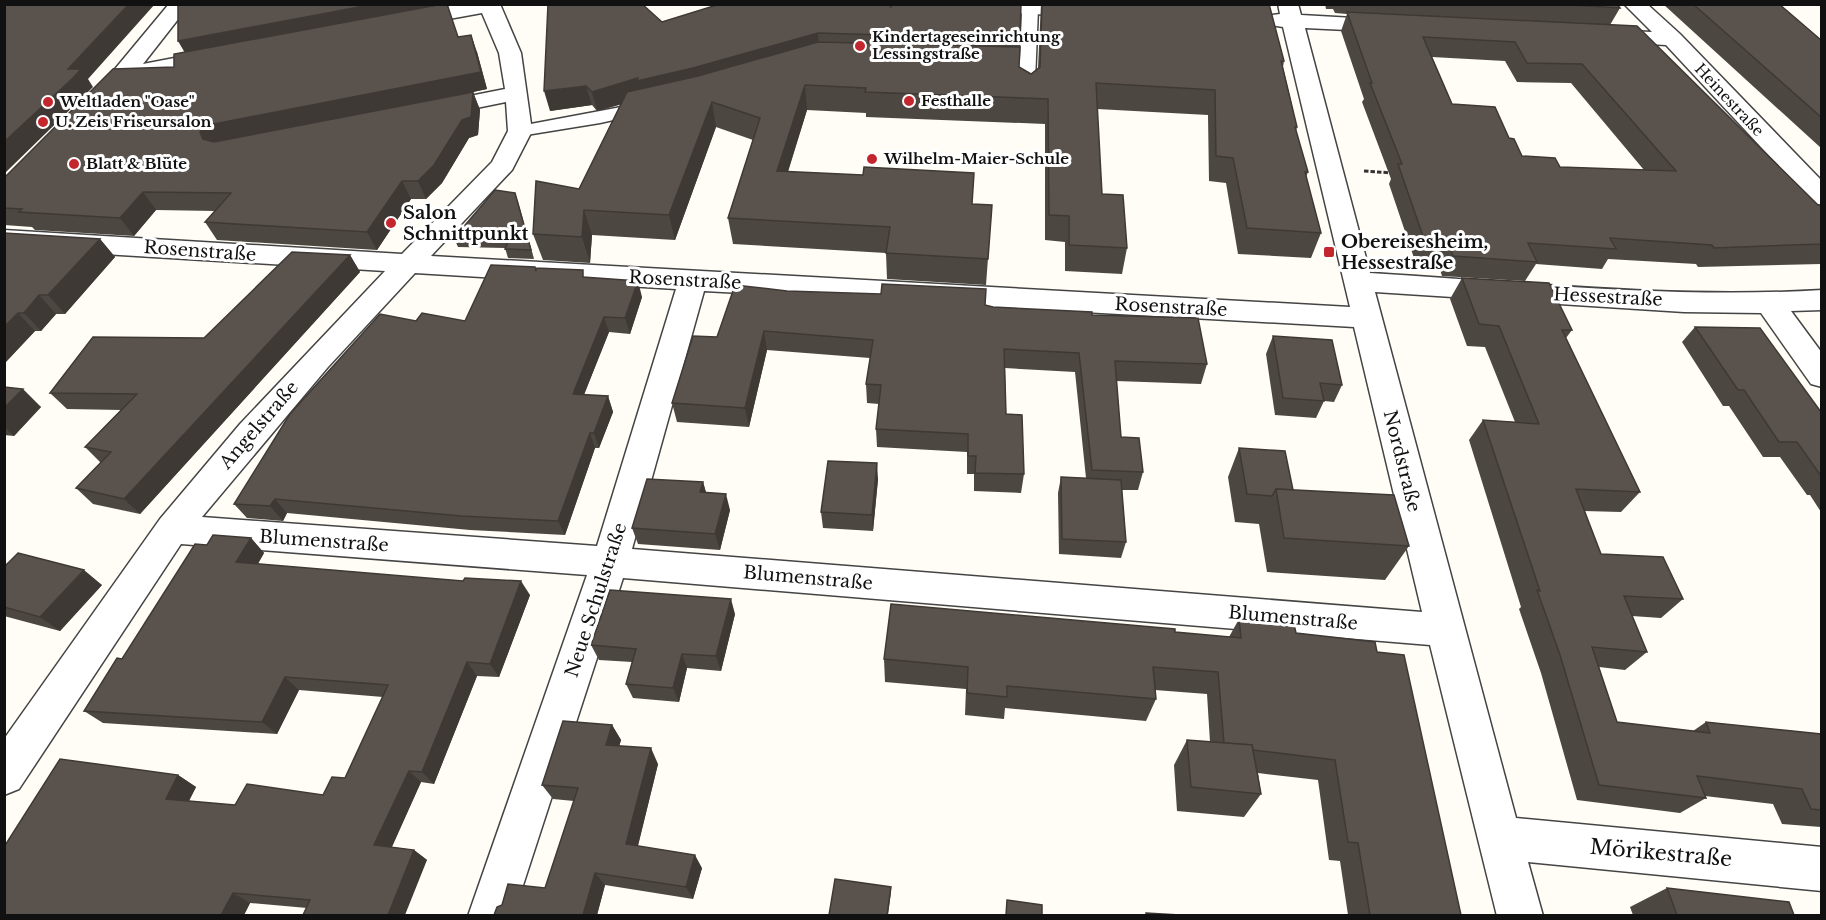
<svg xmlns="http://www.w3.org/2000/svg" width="1826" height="920" font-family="'Libre Baskerville',serif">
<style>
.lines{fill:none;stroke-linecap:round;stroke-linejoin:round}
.lane-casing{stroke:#444;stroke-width:3}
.street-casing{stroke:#444;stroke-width:3}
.path{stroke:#333;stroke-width:3;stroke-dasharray:4.5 2;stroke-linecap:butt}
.lane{fill:#fff;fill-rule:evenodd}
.street{fill:#fff;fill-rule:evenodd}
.wall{fill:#4d4742;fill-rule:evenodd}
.shaded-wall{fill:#3f3936}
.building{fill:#5a524d;stroke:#3f3936;stroke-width:1.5;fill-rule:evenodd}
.poi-dot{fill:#c4262e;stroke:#fff;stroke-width:2}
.labels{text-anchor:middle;stroke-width:6;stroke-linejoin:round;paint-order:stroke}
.far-poi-label{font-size:15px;font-weight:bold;fill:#111;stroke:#fff;text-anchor:start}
.far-street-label{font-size:15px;fill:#111;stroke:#fff}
.poi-label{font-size:18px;font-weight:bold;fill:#111;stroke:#fff;text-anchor:start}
.street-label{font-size:18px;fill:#111;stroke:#fff}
.near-street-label{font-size:21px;fill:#111;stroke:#fff}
</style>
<rect width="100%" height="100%" fill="#fffdf5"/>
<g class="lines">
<!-- lane casing -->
<g class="lane-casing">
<g id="lane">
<path d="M1030 4 1038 9 1035 81 1027 86 1019 81V70L988 69 980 64 988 59 1020 60 1022 9Z"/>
<path d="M648 102 657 107 654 111 600 123 520 136 511 131 520 126Z"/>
</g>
</g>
<!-- street casing -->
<g class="street-casing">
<g id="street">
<path d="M169 4H190L143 64 216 50 224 52 227 57 224 62 130 79C124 87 119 87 110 85L107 80 110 75Z"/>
<path d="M459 4H500L521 53 532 131 512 170 431 256 1350 307 1283 27 1263 24 1259 20 1263 16 1280 14 1278 4H1298L1301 15 1389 20 1397 21 1400 26 1397 31 1389 32 1305 28 1370 273C1520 282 1671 299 1822 290V310L1791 311 1822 353V387L1811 384 1761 313 1684 312 1375 292 1516 818 1822 847V891L1528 862 1543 916H1497L1430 645 623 578 513 916H468L587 575 181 544 19 789 4 795V739L160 519 240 424 385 271 4 248V230L402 254 492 162 508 131 506 102 432 117 424 115 420 110 424 105 505 89 499 53 482 13 405 27 398 25 394 21 398 17ZM415 273 676 289 597 546 202 517 328 367ZM704 291 1354 327 1422 612 632 549Z"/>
<path d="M950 4H1083L1094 7 1097 11 1094 15 1087 17 960 10Z"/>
<path d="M1624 4H1647L1680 34 1822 181V205L1813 203 1666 45 1595 41 1592 36 1595 31 1603 30 1652 32Z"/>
</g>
</g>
<!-- path -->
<path class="path" d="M1364 171 1393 173"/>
<!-- lane -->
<use href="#lane" class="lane"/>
<!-- street -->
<use href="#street" class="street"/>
</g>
<!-- wall -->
<g class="wall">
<path d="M715 4H888L891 7 1020 39 1019 67 1031 74 1038 68 1041 4H1269L1284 61 1283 67 1297 127 1296 131 1308 172 1306 177 1321 233 1311 258 1238 254 1226 183 1209 181 1208 115 1097 109 1102 194 1127 248 1122 274 1065 271V242L1045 240V124L866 117V113L807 110 788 172 972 204 992 205 986 285 887 279 886 253 733 244 728 218 753 140 716 127 675 240 592 235 590 263 543 260 533 234 579 189 621 104 597 111 592 105 550 111 662 22 717 6Z"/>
<path d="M1325 4H1617L1620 8 1610 25 1818 205H1821V264L1698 267 1696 264 1608 259 1602 269 1536 264 1525 281 1442 276 1437 260 1414 258 1389 184 1391 179 1362 102 1364 99 1341 31 1347 14 1335 13 1333 9H1326ZM1432 57 1505 61 1517 82 1571 83 1644 170 1560 167 1522 156 1509 138 1452 104Z"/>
<path d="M1663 4H1779L1821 40V148Z"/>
<path d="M458 37 477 52 487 89 473 92 480 110 478 135 469 138 442 183 426 199H411L377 250 217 240 205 222 215 211 156 210 134 236 35 230 32 227 4 225V178L174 67Z"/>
<path d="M515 193 534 259 508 258 505 248 458 247 454 238Z"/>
<path d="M4 233 100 239 115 257 65 314H56L41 331H35L4 364Z"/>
<path d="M350 255 360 272 140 514 93 504 76 488 101 463 85 447 121 410 67 409 50 393 204 338Z"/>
<path d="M536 270 586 277 642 297 630 334 609 332 584 395 608 396 613 412 599 448H595L565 535 470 530 287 513 283 521 247 518 234 504 416 321H465Z"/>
<path d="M1462 278 1572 330 1566 338 1640 492 1621 512 1584 511 1601 554 1683 599 1661 618 1632 616 1647 652 1625 670 1599 667 1617 722 1693 731 1706 722 1821 734V827L1782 824 1773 804 1705 796 1706 798 1680 813 1577 800 1541 673 1519 609 1521 607 1469 440 1483 420 1515 422 1485 347 1467 346 1450 299Z"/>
<path d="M787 291 985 305 993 307 1092 315 1207 364 1201 384 1116 381 1121 437 1143 472 1138 490H1122L1126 542 1121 558 1059 554 1058 493 1061 477 1086 478 1075 372 1005 368 1006 414 1024 474 1021 493 974 491V474H967V452L877 447 876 429 879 404 867 403 866 384 870 358 767 350 749 427 677 422 672 403 717 337Z"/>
<path d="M1695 327 1821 412V512L1810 495H1807L1780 457H1763L1729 406H1723L1682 342Z"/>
<path d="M1273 336 1342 385 1334 402 1324 401 1316 418 1275 415 1266 354Z"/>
<path d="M4 387 41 407 14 436 4 435Z"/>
<path d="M1239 448 1293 490 1409 546 1385 580 1267 572 1259 524 1235 522 1228 477Z"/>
<path d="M878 479 873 531 823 528 821 512Z"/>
<path d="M703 482 706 493 730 510 720 550 638 544 632 528Z"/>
<path d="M251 538 264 553 258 564 530 595 499 677 477 676 434 784 421 782 392 847 414 850 427 860 307 908 250 903 244 915H4L178 775 196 787 189 801 235 805 323 795 345 778 383 697 299 690 277 734 103 723 84 711 207 545Z"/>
<path d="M4 567 102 585 60 631 4 616Z"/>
<path d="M735 614 721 671 687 668 679 702 633 698 626 684 632 662 599 660 591 645Z"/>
<path d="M1239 619 1296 633 1377 652 1461 915H1348L1340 861 1329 860 1318 780 1258 773 1261 794 1244 817 1177 811 1174 765 1187 740 1210 742 1207 694 1155 690 1156 699 1146 721 1005 708 1004 719 965 715 966 689 885 682 884 659 1175 632 1229 637Z"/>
<path d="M612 725 621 740 619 746 658 764 638 846 702 868 693 899 605 885 597 915H494L502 905 545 888 574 801 553 799 542 785Z"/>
<path d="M1667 888 1794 915H1633L1630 907Z"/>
</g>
<!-- shaded-wall -->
<g class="shaded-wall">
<path d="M129 4H155L88 79 93 87 85 95 4 174V142L68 69Z"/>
<path d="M375 4H443L185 53 178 41Z"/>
<path d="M818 33 819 52 641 99 597 111 592 92 638 78Z"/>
<path d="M471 35 477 52 487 89 473 92 480 110 478 135 469 138 442 183 426 199 418 181 211 150 203 139 200 132 204 126Z"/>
<path d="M805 85 807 110 780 196 777 171Z"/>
<path d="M586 86 592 105 550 111 544 91Z"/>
<path d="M712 102 716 127 675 240 669 215Z"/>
<path d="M402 181 411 199 377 250 367 232Z"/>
<path d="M143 192 156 210 134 236 120 218Z"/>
<path d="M515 193 518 202 534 259 531 250Z"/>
<path d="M584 210 592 235 590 263 582 237Z"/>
<path d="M100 239 115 257 65 314 48 295Z"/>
<path d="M350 255 360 272 140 514 124 499Z"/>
<path d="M638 281 642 297 630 334 625 318Z"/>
<path d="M39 295 56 314 41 331 24 313Z"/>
<path d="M18 313 35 331 4 364V327Z"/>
<path d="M604 317 609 332 578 409 573 394Z"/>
<path d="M764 331 767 350 749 427 745 408Z"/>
<path d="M23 389 41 407 14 436 4 427V408Z"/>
<path d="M608 396 613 412 599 448 594 433Z"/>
<path d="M590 433 595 448 565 535 558 521Z"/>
<path d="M877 463 878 479 873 531 872 515Z"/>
<path d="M703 482 708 499 700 492Z"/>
<path d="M726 494 730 510 720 550 715 534Z"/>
<path d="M275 499 287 513 283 521 270 506Z"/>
<path d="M251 538 264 553 250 576 236 562Z"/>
<path d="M84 570 102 585 60 631 40 617Z"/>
<path d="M521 581 530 595 499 677 490 664Z"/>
<path d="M731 599 735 614 721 671 716 656Z"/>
<path d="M682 654 687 668 679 702 673 688Z"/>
<path d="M467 662 477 676 434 784 422 772Z"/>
<path d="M285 677 299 690 277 734 262 722Z"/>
<path d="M612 725 621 740 615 761 606 745Z"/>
<path d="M651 748 658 764 635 857 626 844Z"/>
<path d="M409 771 421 782 388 855 374 845Z"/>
<path d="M178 775 196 787 184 810 166 799Z"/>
<path d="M414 850 427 860 405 915H388Z"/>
<path d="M695 855 702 868 693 899 686 887Z"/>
<path d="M595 873 605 885 597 915H583Z"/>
<path d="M891 887V892L888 915H887Z"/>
<path d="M233 893 250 903 244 915H221Z"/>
</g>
<!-- building -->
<g class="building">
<path d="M4 4H129L68 69H81L73 78 4 142Z"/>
<path d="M178 4H375L178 41Z"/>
<path d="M443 4H447L458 37 471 35 481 72 214 124 204 126 200 132 203 139 214 142 473 92 471 117 462 120 434 165 418 181H402L367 232 205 222 231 193 143 192 120 218 19 212 22 209 4 208V178L113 69 174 67V54Z"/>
<path d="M548 4H642L662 22 720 4H888L891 7V4H1021L1020 39 818 33 693 68 637 81 638 78 592 92 586 86 544 91Z"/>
<path d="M1042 4H1269L1284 61H1281L1297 127H1295L1308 172H1305L1321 233 1247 228 1233 158 1216 156 1215 90 1096 83 1102 194 1123 195 1127 248 1069 245V216L1049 215 1048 99 865 92 866 88 805 85 777 171 863 175 864 167 974 173 972 204 992 205 988 259 886 253 890 227 728 218 760 118 712 102 669 215 584 210 582 237 533 234 536 181 579 189 627 92 698 76 818 42 1020 47 1019 67 1031 74 1040 67Z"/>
<path d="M1554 4H1617L1620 8Z"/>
<path d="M1693 4H1779L1821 40V117Z"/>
<path d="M1347 12 1637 26 1818 205H1821V244L1714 248 1712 245 1610 238 1616 249 1528 243 1537 262 1453 256 1447 240 1424 239 1398 164H1402L1370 83H1372ZM1423 37 1515 42 1527 63 1582 64 1676 171 1560 167 1555 158 1522 156 1514 139 1509 138 1495 107 1452 104Z"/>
<path d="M495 190 515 193 531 250 505 249 509 240 454 238Z"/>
<path d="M4 233 100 239 48 295H39L24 313H18L4 327Z"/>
<path d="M292 252 350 255 124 499 76 488 111 452 85 447 137 394 50 393 93 337 204 338Z"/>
<path d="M491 265 535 267 536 271V268L583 270V277L638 281 625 318 604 317 573 394 608 396 594 433H590L558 521 461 516 275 499 270 506 234 504 290 414 380 314 416 321 422 313 465 321Z"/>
<path d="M1462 278 1549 283 1572 330H1562L1640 492 1576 489 1601 554 1663 557 1683 599 1624 596 1647 652 1592 647 1617 722 1710 733 1706 722 1821 734V810L1811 809 1802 789 1697 776 1706 798 1599 785 1560 655 1537 590 1540 591 1483 420 1539 424 1499 326 1479 324Z"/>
<path d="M882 284 986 289 985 305 993 307 1092 312V315L1198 318 1207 364 1115 361 1121 437 1139 438 1143 472 1092 470 1079 353 1004 349 1006 414 1022 415 1024 474 975 473 976 456H968V434L876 429 881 385 866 384 873 340 764 331 745 408 672 403 693 336 717 337 735 285 787 291 881 294Z"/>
<path d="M1695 327 1760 328 1821 412V476L1797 442H1779L1744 390H1738Z"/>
<path d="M1273 336 1332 340 1342 385 1320 383 1324 401 1283 398Z"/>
<path d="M4 387 23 389 4 408Z"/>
<path d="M1239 448 1285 451 1293 490 1276 489 1272 496 1247 494Z"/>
<path d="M828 461 877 463 872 515 821 512Z"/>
<path d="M1061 477 1121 480 1126 542 1062 539Z"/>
<path d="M647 479 703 482 700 492 726 494 715 534 632 528Z"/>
<path d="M1276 489 1394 495 1409 546 1284 538Z"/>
<path d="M213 535 251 538 236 562 463 581 465 578 521 581 490 664 467 662 422 772 409 771 374 845 414 850 388 915H303L310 900 233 893 221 915H4V847L60 759 178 775 166 799 235 805 247 784 323 795 332 777 345 778 388 685 285 677 262 722 84 711 117 658 122 659 195 544 207 545Z"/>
<path d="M18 553 84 570 40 617 4 607V567Z"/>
<path d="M610 590 731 599 716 656 682 654 673 688 626 684 636 649 591 645Z"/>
<path d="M891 604 1175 629V632L1241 638 1239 619 1294 624 1296 633 1375 642 1377 652 1404 655 1461 915H1370L1358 843 1348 842 1335 760 1253 750 1252 745 1224 743 1218 672 1153 667 1156 699 1007 686V697L967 693 968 667 884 659Z"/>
<path d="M563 721 612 725 606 745 651 748 626 844 695 855 686 887 595 873 583 915H494L497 907 502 905 508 884 545 888 578 788 542 785Z"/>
<path d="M1187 740 1252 745 1261 794 1191 787Z"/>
<path d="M835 879 891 887 887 915H829Z"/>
<path d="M1667 888 1789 902 1794 915H1677Z"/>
<path d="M1007 900 1042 905V915H1006Z"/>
<path d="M1146 913 1180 915H1146Z"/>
</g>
<!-- markers -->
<g class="poi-dot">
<circle cx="860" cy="46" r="6"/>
<circle cx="909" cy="101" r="6"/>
<circle cx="48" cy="102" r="6"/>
<circle cx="43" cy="122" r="6"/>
<circle cx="872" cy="159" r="6"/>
<circle cx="74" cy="164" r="6"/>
<circle cx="391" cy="223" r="6"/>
<rect x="1323" y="246" width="12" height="12" rx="3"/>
</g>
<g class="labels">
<!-- far-poi labels -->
<g class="far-poi-label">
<text x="872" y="42">Kindertageseinrichtung<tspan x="872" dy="17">Lessingstraße</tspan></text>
<text x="921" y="106">Festhalle</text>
<text x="60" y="107">Weltladen "Oase"</text>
<text x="55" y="127">U. Zeis Friseursalon</text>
<text x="884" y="164">Wilhelm-Maier-Schule</text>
<text x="86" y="169">Blatt &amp; Blüte</text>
</g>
<!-- far-street labels -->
<g class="far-street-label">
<text transform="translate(1729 100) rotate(47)" y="5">Heinestraße</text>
</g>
<!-- poi labels -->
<g class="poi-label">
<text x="403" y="219">Salon<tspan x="403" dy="21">Schnittpunkt</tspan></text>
<text x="1341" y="248">Obereisesheim,<tspan x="1341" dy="21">Hessestraße</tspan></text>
</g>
<!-- street labels -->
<g class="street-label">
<text transform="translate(200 251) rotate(4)" y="6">Rosenstraße</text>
<text transform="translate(685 280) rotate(3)" y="6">Rosenstraße</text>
<text transform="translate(1608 297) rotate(3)" y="6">Hessestraße</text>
<text transform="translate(1171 307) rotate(3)" y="6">Rosenstraße</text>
<text transform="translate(259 425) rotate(-49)" y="6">Angelstraße</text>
<text transform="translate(1402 461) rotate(76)" y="6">Nordstraße</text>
<text transform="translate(324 541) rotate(4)" y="6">Blumenstraße</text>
<text transform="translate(808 578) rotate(5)" y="6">Blumenstraße</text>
<text transform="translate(596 600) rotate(-72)" y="6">Neue Schulstraße</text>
<text transform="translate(1293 618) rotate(5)" y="6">Blumenstraße</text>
</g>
<!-- near-street labels -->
<g class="near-street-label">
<text transform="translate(1661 853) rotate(5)" y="7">Mörikestraße</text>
</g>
</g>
<!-- border -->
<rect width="1826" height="920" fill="none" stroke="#111111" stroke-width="12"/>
</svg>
